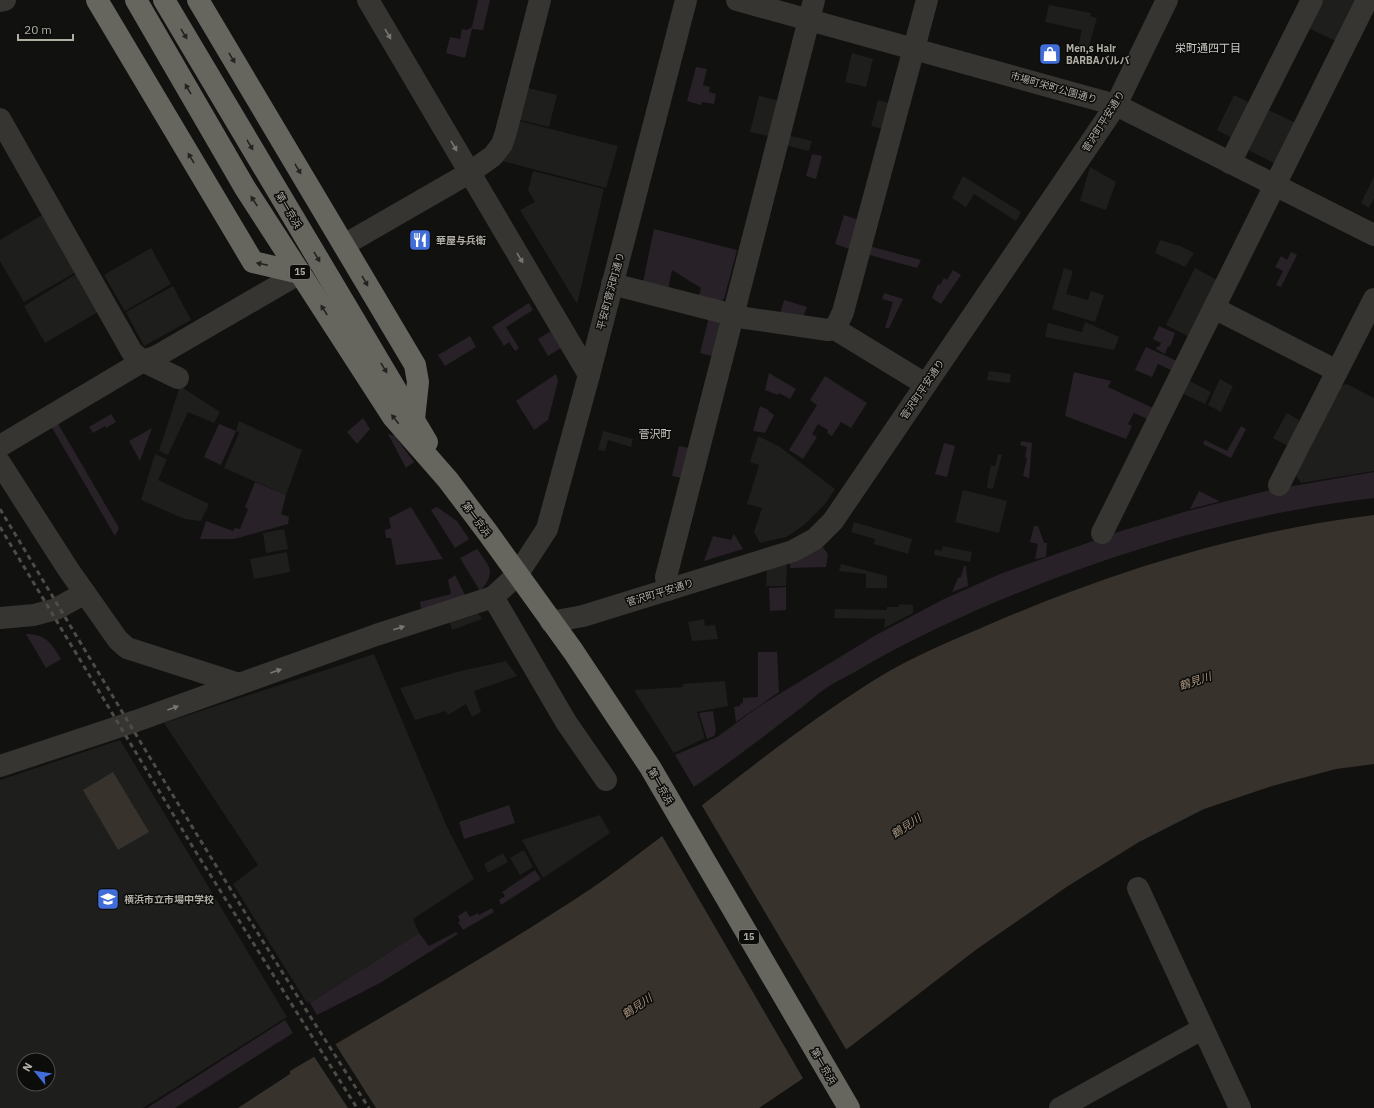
<svg xmlns="http://www.w3.org/2000/svg" width="1374" height="1108" font-family="'IBM Plex Sans','Noto Sans JP',sans-serif">
<style>
.built{fill:#1e1e1c;fill-rule:evenodd}
.green{fill:#282127}
.water{fill:#38322c}
.pier{fill:#111110}
.lines{fill:none;stroke-linecap:round;stroke-linejoin:round}
.minor{stroke:#363532;stroke-width:22}
.highway{stroke:#66655e;stroke-width:22}
.rail{stroke:#4d4c47;stroke-width:3;stroke-dasharray:5 4;stroke-linecap:butt}
.oneway{fill:#222220}
.oneway2{fill:#797770}
.labels{text-anchor:middle;stroke-width:3;stroke-linejoin:round;paint-order:stroke}
.shield{fill:#0c0c0b;stroke:#7f7d75;stroke-width:1}
.shield-label{font-size:9px;font-weight:bold;fill:#b0ada3}
.poi-label{font-size:10px;font-weight:bold;fill:#b0ada3;stroke:#0c0c0b;text-anchor:start}
.street-label{font-size:10px;fill:#b0ada3;stroke:#0c0c0b}
.neighbourhood-label{font-size:11px;fill:#cdcbc4;stroke:#0c0c0b}
.water-label{font-size:11px;font-style:italic;fill:#a8937e;stroke:#0c0c0b}
</style>
<rect width="100%" height="100%" fill="#111110"/>
<!-- built -->
<g class="built">
<path d="M1322 0H1356L1336 41 1308 28Z"/>
<path d="M1049 5 1091 13 1090 16 1097 18 1088 49 1078 47 1082 30 1045 22Z"/>
<path d="M852 53 873 59 866 87 845 82Z"/>
<path d="M524 87 557 95 549 127 516 119Z"/>
<path d="M1234 95 1252 104 1234 139 1217 130Z"/>
<path d="M759 96 777 100 768 136 750 132Z"/>
<path d="M878 100 890 103 883 129 871 126Z"/>
<path d="M1266 109 1296 123 1276 164 1246 149Z"/>
<path d="M515 120 618 146 606 188 498 160Z"/>
<path d="M787 135 812 141 809 151 785 145Z"/>
<path d="M1090 167 1116 182 1106 210 1080 201Z"/>
<path d="M533 171 604 189 577 304 520 210 535 202 528 190Z"/>
<path d="M963 176 1021 212 1016 221 974 194 966 207 952 198Z"/>
<path d="M1374 177V198L1369 208 1361 203Z"/>
<path d="M42 215 76 272 24 302 0 261V240Z"/>
<path d="M1160 240 1180 246 1194 253 1185 267 1155 253Z"/>
<path d="M151 248 171 284 125 311 104 275Z"/>
<path d="M1064 268 1073 271 1066 294 1088 300 1091 291 1104 295 1095 322 1052 309Z"/>
<path d="M1195 268 1219 281 1190 337 1166 325Z"/>
<path d="M76 274 98 312 45 343 24 306Z"/>
<path d="M173 286 191 320 144 346 126 312Z"/>
<path d="M1085 322 1119 337 1114 350 1045 337 1048 323 1082 332Z"/>
<path d="M989 371 1011 374 1010 383 987 380Z"/>
<path d="M1186 379 1211 392 1205 404 1179 392Z"/>
<path d="M1220 379 1233 386 1221 412 1208 405Z"/>
<path d="M1347 384 1374 398V471L1301 483 1296 476 1341 386Z"/>
<path d="M180 386 220 412 214 423 188 412 168 455 159 451Z"/>
<path d="M1287 413 1301 421 1288 446 1273 438Z"/>
<path d="M239 421 302 450 286 495 224 468 239 433 236 431Z"/>
<path d="M603 431 633 439 631 447 608 440 605 451 598 450Z"/>
<path d="M758 436 780 447 835 489 825 504 804 525 786 537 760 543 754 532 762 508 747 504 759 465 750 462Z"/>
<path d="M155 454 167 459 158 480 209 504 201 521 185 519 141 500Z"/>
<path d="M998 454 1002 455 993 489 987 488 988 479 991 465 995 466Z"/>
<path d="M963 490 1007 501 999 533 955 522Z"/>
<path d="M854 522 912 539 908 554 874 544 875 539 851 532Z"/>
<path d="M284 529 288 549 266 553 263 533Z"/>
<path d="M943 546 972 552 970 562 934 555 935 549 942 551Z"/>
<path d="M287 552 290 572 254 579 250 559Z"/>
<path d="M787 563 786 586H766L767 569Z"/>
<path d="M841 564 887 576V588H866V574L839 571Z"/>
<path d="M899 604 913 605V613L884 628 885 619 834 618 835 609 887 610V607H899Z"/>
<path d="M477 611 482 619 452 630 449 620Z"/>
<path d="M704 619 705 626 715 625 718 639 692 641 688 622Z"/>
<path d="M374 654 447 827 474 879 413 919 419 933 310 1003 309 1002 307 1003 233 884 258 865 164 723Z"/>
<path d="M506 661 517 676 474 691 481 712 472 717 466 704 448 715 446 711 415 720 400 688 461 671Z"/>
<path d="M725 681 728 706 697 712 705 738 674 753 634 690 683 687V684Z"/>
<path d="M120 740 287 1017 143 1108H0V780ZM24 1060H48V1084H24Z"/>
<path d="M600 815 610 833 543 878 522 840Z"/>
<path d="M524 850 533 867 520 875 510 858Z"/>
<path d="M503 853 508 862 488 873 484 864Z"/>
</g>
<!-- green -->
<g class="green">
<path d="M478 0H490L483 30 472 29 465 58 446 53 450 37 460 39 462 29 467 30 472 27Z"/>
<path d="M696 67 707 69 703 85 710 87 709 92 716 94 714 104 702 102 701 105 687 101Z"/>
<path d="M812 154 822 156 816 179 806 176Z"/>
<path d="M844 215 859 220 850 249 835 244Z"/>
<path d="M654 229 737 250 724 299 719 302 699 296 701 288 672 270 668 289 643 282Z"/>
<path d="M869 246 921 260 917 268 866 254Z"/>
<path d="M1291 252 1297 255 1281 287 1276 285 1283 271 1275 267 1281 256 1287 260Z"/>
<path d="M953 270 961 275 941 304 932 298 938 284 940 285 944 278 947 280Z"/>
<path d="M884 293 903 299 889 328H885L893 302 882 299Z"/>
<path d="M784 300 807 307 803 317 780 314Z"/>
<path d="M529 303 533 310 506 327 519 348 515 351 509 342 504 346 492 327Z"/>
<path d="M709 317 718 320 720 325 712 356 700 353Z"/>
<path d="M1159 326 1175 333 1170 347 1168 346 1165 354 1156 349 1157 346 1159 347 1161 343 1153 339Z"/>
<path d="M551 331 561 348 548 356 538 339Z"/>
<path d="M470 336 476 347 445 366 438 355Z"/>
<path d="M1146 347 1177 361 1173 371 1158 364 1152 377 1135 370Z"/>
<path d="M1074 372 1111 381 1108 387 1153 408 1147 419 1134 413 1128 424 1132 426 1126 439 1065 416Z"/>
<path d="M769 373 796 389 790 399 779 393 778 395 765 390Z"/>
<path d="M556 374 558 381 548 420 534 430 516 401Z"/>
<path d="M825 376 867 403 851 428 841 422 832 436 827 433 828 430 818 424 812 434 817 437 803 459 789 450 817 405 810 400Z"/>
<path d="M760 406 769 410 768 411 774 415 765 433 753 431Z"/>
<path d="M111 414 116 422 106 428 105 426 93 433 89 427Z"/>
<path d="M363 418 370 429 357 444 347 432Z"/>
<path d="M57 422 119 528 115 536 51 426Z"/>
<path d="M219 424 236 431 221 465 204 457Z"/>
<path d="M1241 426 1246 429 1231 458 1203 444 1205 440 1227 451Z"/>
<path d="M152 428 140 461 129 441Z"/>
<path d="M388 434 395 436 414 462 406 468Z"/>
<path d="M1021 441 1032 443 1029 478 1023 476 1027 458 1025 457 1027 447 1020 445Z"/>
<path d="M944 443 955 446 947 477 935 474Z"/>
<path d="M679 446 689 448 682 478 672 476Z"/>
<path d="M1374 472V498C1236 514 1104 555 977 610 934 629 893 649 853 673 844 678 835 682 826 688 816 695 807 704 797 711 763 737 729 763 694 787L675 755 717 737 761 705 876 635 942 600 1000 574 1118 532 1184 512 1270 490Z"/>
<path d="M255 482 286 495 281 514 289 517 288 524 234 539H200L206 521 233 531 235 528 240 529 248 509 245 507Z"/>
<path d="M1199 491 1219 501 1218 502 1190 509Z"/>
<path d="M411 507 443 559 396 565 391 538H386L385 530 391 528 389 518Z"/>
<path d="M437 507 457 521 469 539 455 548 431 510Z"/>
<path d="M1034 526H1038L1044 543H1047L1046 557 1035 559 1038 544 1030 542Z"/>
<path d="M734 534 743 549 704 561 713 536 731 540Z"/>
<path d="M822 546 828 554 826 567 790 568V563Z"/>
<path d="M477 549C490 567 497 572 480 591L460 558Z"/>
<path d="M964 566H966L968 586 952 592 958 578 961 577Z"/>
<path d="M455 575 466 597 421 609 420 602 451 594 448 580Z"/>
<path d="M786 587V610L770 611 769 588Z"/>
<path d="M26 634C46 634 51 643 61 659L46 668Z"/>
<path d="M758 652H777L779 692 736 722 734 707 740 706V704L743 703V698L758 697Z"/>
<path d="M713 711 716 731 714 736 707 739 699 713Z"/>
<path d="M509 805 515 823 464 839 459 822Z"/>
<path d="M535 870 541 879 501 905 499 900 505 896 502 892Z"/>
<path d="M492 908 494 912 463 930 458 922 460 921 458 916 466 911 470 917 478 913 479 915Z"/>
<path d="M456 932 458 934 380 983 317 1015 310 1003 419 933 429 946Z"/>
<path d="M285 1020 293 1033 175 1108H147Z"/>
</g>
<!-- water -->
<g class="water">
<path d="M1374 515V764L1336 769 1272 786 1204 809 1139 842 1068 886 977 949 851 1046 759 1108H238L290 1074V1071C391 1011 494 953 592 888 614 873 635 856 657 840 728 786 800 726 876 679 911 657 951 641 988 625 1111 572 1241 531 1374 515Z"/>
<path d="M113 772 149 832 118 850 83 790Z"/>
</g>
<!-- pier -->
<g class="pier">
<path d="M701 804 847 1051 804 1080 661 834Z"/>
<path d="M334 1042 376 1108H348L313 1055Z"/>
</g>
<g class="lines">
<!-- minor -->
<g class="minor">
<path d="M368 0 589 375"/>
<path d="M737 0 1116 105 1374 235"/>
<path d="M0 1 5 0"/>
<path d="M0 119 132 352 143 361 178 378"/>
<path d="M1230 163 1312 0"/>
<path d="M344 245 469 173 493 156 502 144 506 132 540 0"/>
<path d="M612 284 745 318 828 330 835 329 925 384"/>
<path d="M1214 308 1337 371"/>
<path d="M835 329 843 312 927 0"/>
<path d="M0 446 143 361 157 356 300 273"/>
<path d="M0 463 68 569 118 640 127 648 239 684"/>
<path d="M1279 485 1374 299"/>
<path d="M1102 533 1367 0"/>
<path d="M668 590 666 577 814 0"/>
<path d="M493 597 566 722 606 780"/>
<path d="M0 618 34 615 56 609 85 593"/>
<path d="M551 622 583 616 793 551 815 539 833 521 1116 105 1167 0"/>
<path d="M0 766 136 721 376 635 493 597 517 575 547 529 589 375 686 0"/>
<path d="M1138 888 1240 1108"/>
<path d="M1060 1108 1202 1029"/>
</g>
<!-- highway -->
<g class="highway">
<path d="M97 0 253 262 300 273"/>
<path d="M136 0 245 188 393 417 448 480 488 533 573 651 650 767 849 1108"/>
<path d="M164 0 427 442"/>
<path d="M198 0 415 365 418 382 414 419"/>
</g>
<!-- rail -->
<g class="rail">
<path d="M0 509C121 710 241 911 369 1108"/>
<path d="M0 527 194 849 357 1108"/>
</g>
</g>
<!-- one-way arrows -->
<defs><path id="oneway-solid" d="M-6-.8H1V-3.2L6.5 0L1 3.2V.8H-6Z"/></defs>
<g class="oneway">
<use href="#oneway-solid" transform="translate(184 34) rotate(59)"/>
<use href="#oneway-solid" transform="translate(232 58) rotate(59)"/>
<use href="#oneway-solid" transform="translate(188 89) rotate(-120)"/>
<use href="#oneway-solid" transform="translate(250 145) rotate(59)"/>
<use href="#oneway-solid" transform="translate(191 158) rotate(-121)"/>
<use href="#oneway-solid" transform="translate(298 169) rotate(59)"/>
<use href="#oneway-solid" transform="translate(254 201) rotate(-123)"/>
<use href="#oneway-solid" transform="translate(317 257) rotate(59)"/>
<use href="#oneway-solid" transform="translate(262 264) rotate(-168)"/>
<use href="#oneway-solid" transform="translate(365 281) rotate(60)"/>
<use href="#oneway-solid" transform="translate(324 310) rotate(-123)"/>
<use href="#oneway-solid" transform="translate(384 368) rotate(59)"/>
<use href="#oneway-solid" transform="translate(395 419) rotate(-128)"/>
</g>
<g class="oneway2">
<use href="#oneway-solid" transform="translate(388 34) rotate(60)"/>
<use href="#oneway-solid" transform="translate(454 146) rotate(60)"/>
<use href="#oneway-solid" transform="translate(520 258) rotate(59)"/>
<use href="#oneway-solid" transform="translate(399 628) rotate(-18)"/>
<use href="#oneway-solid" transform="translate(276 671) rotate(-19)"/>
<use href="#oneway-solid" transform="translate(173 708) rotate(-20)"/>
</g>
<!-- icons -->
<defs>
<g id="shop-square" transform="scale(1.15)"><rect x="-9" y="-9" width="18" height="18" rx="4" fill="#416dd8" stroke="#0c0c0b"/><path d="M-5-2.5h2.3a2.7 3.5 0 0 1 5.4 0H5L5.5 6h-11ZM-1.5-2.5h3a1.5 2.3 0 0 0-3 0Z" fill="#fff"/></g>
<g id="restaurant-square" transform="scale(1.15)"><rect x="-9" y="-9" width="18" height="18" rx="4" fill="#416dd8" stroke="#0c0c0b"/><path d="M-5-6h1v4h1v-4h1v4h1v-4h1v5L-1.5 .5V6h-2V.5L-5-1ZM5-6V6H3V1.5H1.5Q1.5-4 5-6Z" fill="#fff"/></g>
<g id="school-square" transform="scale(1.15)"><rect x="-9" y="-9" width="18" height="18" rx="4" fill="#416dd8" stroke="#0c0c0b"/><path d="M0-5L7-2L0 1L-7-2ZM-4 1L0 2.5L4 1V4Q0 6-4 4Z" fill="#fff"/></g>
</defs>
<g fill-rule="evenodd">
<use href="#shop-square" x="1050" y="54"/>
<use href="#restaurant-square" x="420" y="240"/>
<use href="#school-square" x="108" y="899"/>
</g>
<g class="labels">
<!-- shield labels -->
<g class="shield">
<rect x="290" y="265" width="20" height="14" rx="3"/>
<rect x="739" y="930" width="20" height="14" rx="3"/>
</g>
<g class="shield-label">
<text x="300" y="275">15</text>
<text x="749" y="940">15</text>
</g>
<!-- poi labels -->
<g class="poi-label">
<text x="1066" y="52">Men,s Hair<tspan x="1066" dy="12">BARBAバルバ</tspan></text>
<text x="436" y="244">華屋与兵衛</text>
<text x="124" y="903">横浜市立市場中学校</text>
</g>
<!-- street labels -->
<g class="street-label">
<text transform="translate(1054 87) rotate(16)" y="4">市場町栄町公園通り</text>
<text transform="translate(1103 121) rotate(-58)" y="4">菅沢町平安通り</text>
<text transform="translate(289 210) rotate(59)" y="4">第一京浜</text>
<text transform="translate(610 291) rotate(-75)" y="4">平安町菅沢町通り</text>
<text transform="translate(922 389) rotate(-56)" y="4">菅沢町平安通り</text>
<text transform="translate(477 519) rotate(53)" y="4">第一京浜</text>
<text transform="translate(660 592) rotate(-17)" y="4">菅沢町平安通り</text>
<text transform="translate(661 786) rotate(60)" y="4">第一京浜</text>
<text transform="translate(824 1066) rotate(60)" y="4">第一京浜</text>
</g>
<!-- neighbourhood labels -->
<g class="neighbourhood-label">
<text x="1208" y="52">栄町通四丁目</text>
<text x="655" y="438">菅沢町</text>
</g>
<!-- water labels -->
<g class="water-label">
<text transform="translate(1195 681) rotate(-18)" y="4">鶴見川</text>
<text transform="translate(906 826) rotate(-34)" y="4">鶴見川</text>
<text transform="translate(637 1006) rotate(-34)" y="4">鶴見川</text>
</g>
</g>
<!-- north arrow -->
<g transform="translate(36 1072) rotate(300)"><circle r="19" fill="#0c0c0b" stroke="#4e4c48"/>
<path d="M0-3L7 15L0 10L-7 15Z" fill="#416dd8"/>
<text y="-6" font-size="11" font-weight="bold" text-anchor="middle" fill="#b0ada3">N</text>
</g>
<!-- scale -->
<path d="M18 34v6h55v-6" fill="none" stroke="#b0ada3" stroke-width="2"/>
<text x="24" y="34" font-size="12" fill="#b0ada3" stroke="#0c0c0b" stroke-width="3" paint-order="stroke">20 m</text>
</svg>
